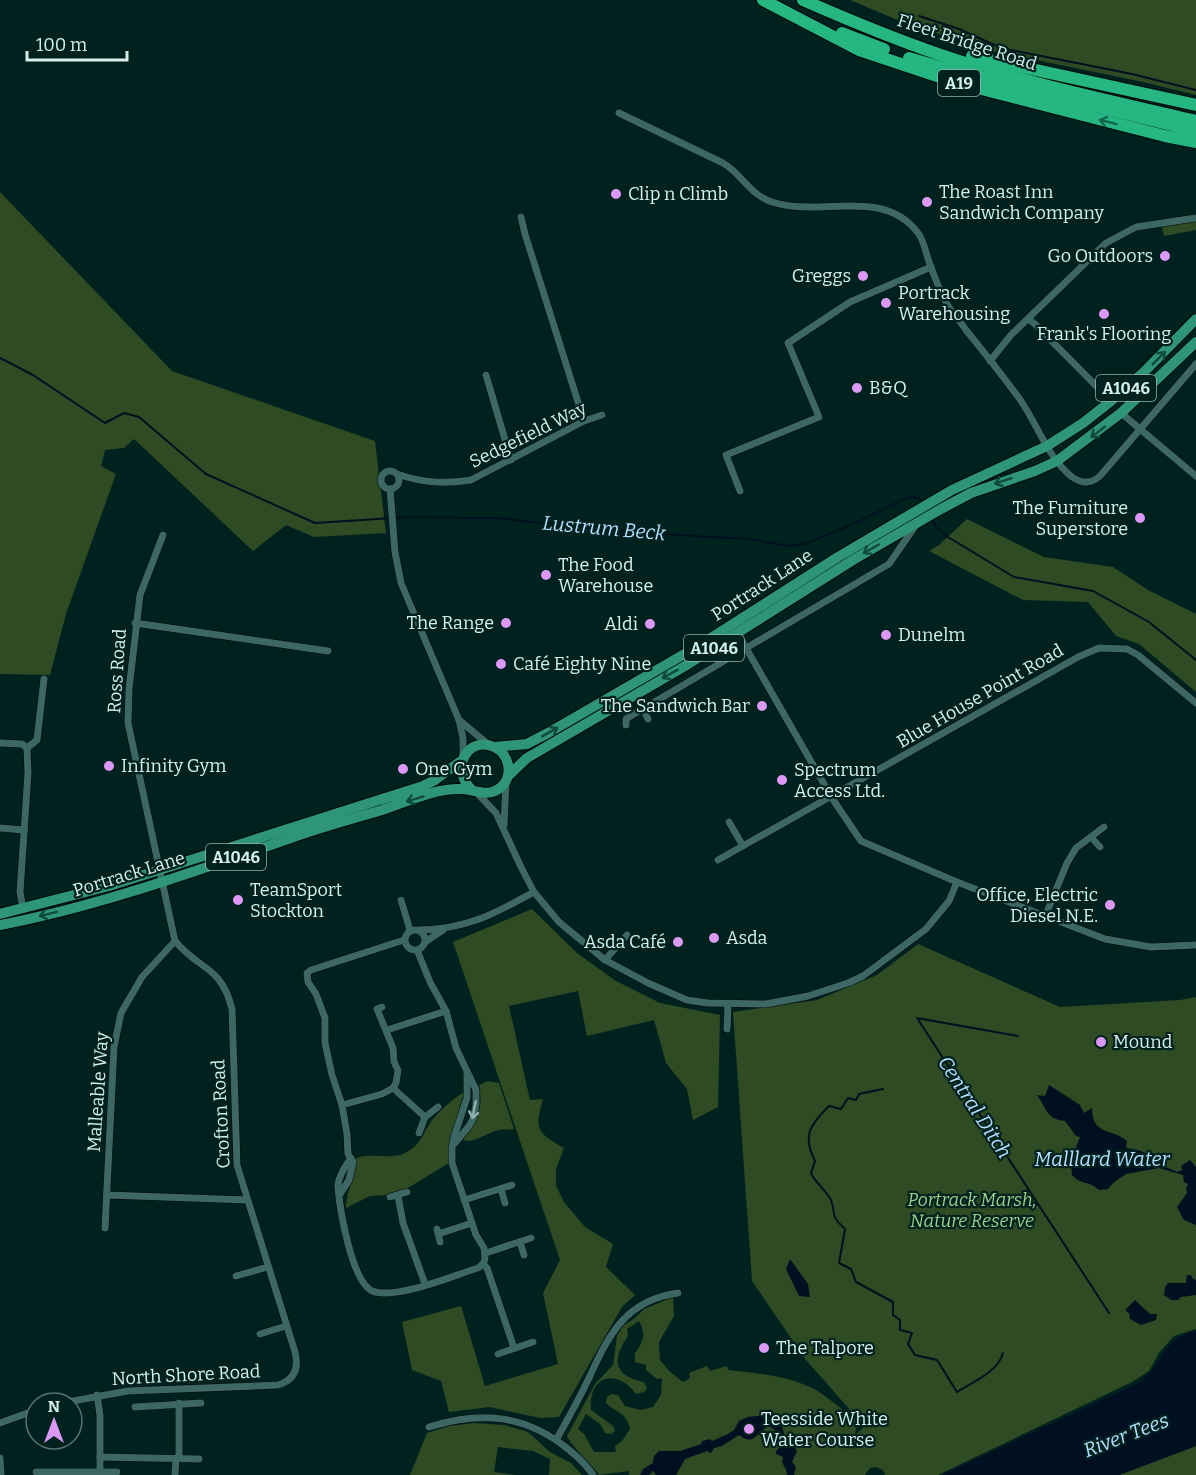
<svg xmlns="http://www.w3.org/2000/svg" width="1196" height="1475" font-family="Bitter,serif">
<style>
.green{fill:#2e4b23;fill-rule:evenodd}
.water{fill:#001020}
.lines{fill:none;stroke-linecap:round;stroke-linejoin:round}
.stream{stroke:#001020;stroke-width:2}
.street-casing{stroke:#000a09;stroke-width:8}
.primary-casing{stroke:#000a09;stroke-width:12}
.highway-casing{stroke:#000a09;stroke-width:14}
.street{stroke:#3c6764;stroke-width:7}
.primary{stroke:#2e9676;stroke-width:10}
.highway{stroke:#25b682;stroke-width:12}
.oneway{stroke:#11654c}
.oneway2{stroke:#104b3d}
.oneway3{stroke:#91b1ae}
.poi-dot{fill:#db99f5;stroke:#00221f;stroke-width:2}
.labels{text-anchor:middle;stroke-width:4.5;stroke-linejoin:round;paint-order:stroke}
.shield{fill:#00221f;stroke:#96b1ae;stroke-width:1.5}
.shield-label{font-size:16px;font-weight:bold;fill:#d7eeeb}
.street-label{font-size:18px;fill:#d7eeeb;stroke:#00221f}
.poi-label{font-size:18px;fill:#d7eeeb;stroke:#00221f;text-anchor:start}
.park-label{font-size:18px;font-style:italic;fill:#9dcf8b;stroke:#00221f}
.water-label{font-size:20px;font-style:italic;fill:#b3dfff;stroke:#00221f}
</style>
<rect width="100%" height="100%" fill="#00221f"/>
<!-- green -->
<g class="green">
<path d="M850 0H1196V95L1143 82 983 49 895 19Z"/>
<path d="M0 192 172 371 375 441 386 533 314 537 286 525 253 551 134 439 124 448 105 450 101 466 116 474 66 614 50 675 0 674Z"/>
<path d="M1196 221V230L1164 236 1162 227Z"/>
<path d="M967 519 1044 557 1113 567 1148 590 1196 614V692L1139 644 1116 636 1088 602 1023 600 929 551 939 545Z"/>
<path d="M532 909 577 953 616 981 660 1003 720 1015 718 1107 693 1120 687 1089 666 1063 654 1020 587 1036 578 991 509 1006 530 1100 543 1099C534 1130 537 1132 564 1148L556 1169V1186L564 1202 585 1227 613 1244 606 1267 635 1295 622 1307 559 1417 540 1418 490 1407 449 1412 441 1381 412 1370 402 1322 461 1306 485 1386 558 1364 543 1293 560 1260 453 942Z"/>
<path d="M918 944 1060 1007 1180 1000 1196 997V1329L1174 1336 1159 1353 1149 1371 1132 1382 938 1475H885L883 1470 876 1467 870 1468 865 1475H629V1471L599 1475C589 1461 575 1451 567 1436L595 1384 613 1365 617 1336 623 1326 635 1318 644 1309 673 1297 674 1316 659 1342 660 1360 669 1371 683 1382 690 1378 689 1373 707 1366 710 1371 727 1366 728 1370C757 1373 790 1376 816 1390 830 1399 844 1411 857 1421L855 1435 864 1427 866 1428 806 1360 752 1281 733 1012 817 1000 877 975ZM639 1321C646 1334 644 1341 635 1353V1362L646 1365V1370L657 1379 662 1378 661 1395 653 1407 640 1410 625 1406 618 1395 611 1394 607 1397 606 1403C617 1414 626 1411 630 1429L622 1441 615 1446 616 1452H594L584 1434 578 1429 586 1414 600 1424 605 1433 611 1434 615 1431 613 1426 591 1410C588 1376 616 1367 636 1394L644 1392 647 1388 644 1382C613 1376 612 1359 628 1336L627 1329Z"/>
<path d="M488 1081 499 1083 514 1129C508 1131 505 1128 499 1130 488 1132 474 1144 463 1140 476 1120 484 1111 479 1085Z"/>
<path d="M464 1092 448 1149 449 1163 406 1189 388 1195 370 1196 346 1208C346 1191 356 1176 356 1158 372 1152 391 1161 407 1152 419 1146 423 1134 430 1123 435 1115 456 1096 464 1092Z"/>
<path d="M474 1423 504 1425 528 1432 550 1452 571 1463 582 1475H549L550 1459 533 1451 498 1447 494 1472 516 1475H410L427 1433 449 1426Z"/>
<path d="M1196 1446V1475H1119Z"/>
</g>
<!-- water -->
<g class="water">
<path d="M1049 1085 1080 1105 1084 1113 1092 1108C1092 1136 1112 1128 1127 1141L1126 1148C1144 1150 1147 1154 1160 1164 1164 1167 1172 1169 1177 1172L1182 1170 1181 1166 1190 1160 1196 1167V1225L1184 1220 1177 1207 1187 1193 1186 1188 1188 1184 1184 1182 1183 1175 1159 1168 1126 1174 1113 1183 1108 1189 1099 1190C1089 1180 1082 1186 1072 1175L1071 1164H1065V1159H1076L1074 1152 1080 1137 1076 1136 1065 1121C1045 1119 1047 1108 1037 1095L1045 1096Z"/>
<path d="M790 1259 808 1284 810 1297 799 1296 786 1269Z"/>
<path d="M1187 1275H1191L1193 1279 1196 1280V1295L1181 1297 1178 1300H1171L1164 1295 1165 1287 1168 1283H1186Z"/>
<path d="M1135 1300 1150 1314H1157L1156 1320 1141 1325 1130 1319 1129 1313 1125 1310Z"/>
<path d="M1196 1331V1446L1119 1475H942L1140 1382C1165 1362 1162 1338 1196 1331Z"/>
<path d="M766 1415 781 1423 788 1447H795L797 1451 792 1462 796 1467 794 1475H787L786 1470 782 1462 783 1457 776 1454V1451L780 1447 775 1430 769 1426C756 1432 755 1447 739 1435L722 1446 714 1448 711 1453 707 1451 685 1459 676 1475H656L653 1471 649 1475H640L643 1469 653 1463 654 1456 659 1451H680L701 1444 702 1441 710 1439 712 1441 728 1434 734 1430 739 1421 748 1417Z"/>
</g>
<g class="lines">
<!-- stream -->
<g class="stream">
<path d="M919 16 959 29 1001 48 1132 74 1196 90"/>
<path d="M0 358 33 375 105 423 124 413 139 417 206 474 315 523 408 517 497 518 639 533 750 539 789 546 805 544 851 525 904 499 913 497 920 499 923 503"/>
<path d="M931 519 937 528 948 537 1014 577 1093 591 1149 622 1196 660"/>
<path d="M1018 1036 917 1018 1109 1313"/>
<path d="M883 1089 859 1094 856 1100 848 1098 841 1109 829 1106C810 1125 802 1135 815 1161L811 1173C816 1184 827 1191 831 1200 837 1217 829 1214 845 1229L839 1263 851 1269 856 1282 893 1302V1315L900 1320V1330L912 1333 908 1344 915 1355 937 1360 957 1392C973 1382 998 1372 1003 1353"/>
</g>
<!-- street casing -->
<g class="street-casing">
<g id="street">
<path d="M619 113 723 163C742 174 750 195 772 202 819 218 883 186 918 233 925 242 926 256 931 267 935 279 941 292 947 304 952 313 960 321 966 330 984 352 1002 375 1019 398 1037 423 1047 457 1072 477 1082 484 1091 484 1100 476L1196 364"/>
<path d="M521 217 525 234 584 421"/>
<path d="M1028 319 1035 324 1111 401"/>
<path d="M990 361 1011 335 1106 243 1136 227 1196 218"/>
<path d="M486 375 511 460"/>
<path d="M1121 413 1196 476"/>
<circle cx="390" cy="480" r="9"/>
<path d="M397 474C423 483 444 484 471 480L584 421 602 415"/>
<path d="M390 489 395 552 401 583 459 720 463 738V757"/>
<path d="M740 491 726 455 819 417 788 343 850 302 931 267"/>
<path d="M135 623 328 651"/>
<path d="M738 634 832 798 861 841 957 882 1105 939 1151 947 1196 945"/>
<path d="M643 709 648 719"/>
<path d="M459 720 489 745"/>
<path d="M626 725V719L629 717 889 564 916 525"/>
<path d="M0 743 22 744 27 748"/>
<path d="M27 748 37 740 44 679"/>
<path d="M476 792 496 813 521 867 534 892 559 922 605 960 648 983 687 1000 708 1003 766 1004 808 996 848 983 863 976 926 929 949 901 957 882"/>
<path d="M729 822 743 846"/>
<path d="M504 825 506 782"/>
<path d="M0 828 24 830"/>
<path d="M1091 837 1100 847"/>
<path d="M718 860 1078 657 1099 648 1127 649 1138 655 1196 703"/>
<path d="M401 900 410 930"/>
<path d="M23 909 20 892 28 773 27 748"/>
<path d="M1045 917 1067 863 1076 848 1104 827"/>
<circle cx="415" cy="940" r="10"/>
<path d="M419 930C467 929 494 914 534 892"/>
<path d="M425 942 443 930"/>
<path d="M417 950 430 982 446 1011 456 1048 476 1090V1105L473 1119 469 1126 455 1143"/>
<path d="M605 960 627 935"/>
<path d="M727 1029 728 1004"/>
<path d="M387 1030 446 1011"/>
<path d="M467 1073V1098L455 1134 452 1148V1163L476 1235 484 1248 485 1259 483 1264"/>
<path d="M393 1088 425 1117"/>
<path d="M342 1105 382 1094 393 1088 396 1083 398 1070 394 1062 393 1048 377 1009 382 1007"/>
<path d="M419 1133 425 1117 438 1107"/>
<path d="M351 1158C346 1165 337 1179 338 1188 340 1209 352 1287 375 1292 401 1298 452 1276 478 1268L483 1264"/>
<path d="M501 1189 505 1203"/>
<path d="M340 1194 349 1180 353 1162 348 1154 347 1134 342 1105 332 1075 325 1043V1018L316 994 308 982 307 973 311 970 404 940"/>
<path d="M107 1195 247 1200"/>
<path d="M398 1196 403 1223 425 1284"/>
<path d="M390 1197 407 1192"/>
<path d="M464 1200 512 1185"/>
<path d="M105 1228 114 1047 121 1013 142 977 175 941"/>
<path d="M437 1229 440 1242"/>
<path d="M438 1234 472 1223"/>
<path d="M520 1242 524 1255"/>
<path d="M486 1253 531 1238"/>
<path d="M483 1264 487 1268 514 1348"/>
<path d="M236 1276 268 1267"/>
<path d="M260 1334 286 1326"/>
<path d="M498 1354 533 1342"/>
<path d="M97 1395 100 1415V1472"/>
<path d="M62 1403 128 1391 278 1385C295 1380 299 1368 295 1352L237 1165 232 1009C221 965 200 971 175 941L128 723 129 689 140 595 163 535"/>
<path d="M135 1407 201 1403"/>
<path d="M0 1423 36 1410"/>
<path d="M429 1427C480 1411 525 1414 568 1449 578 1457 586 1464 593 1475"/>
<path d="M556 1440C568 1419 579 1399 589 1378 609 1334 626 1300 678 1293"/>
<path d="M100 1457 199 1459"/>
<path d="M0 1458 1 1475"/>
<path d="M179 1458V1403"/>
<path d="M36 1472H117"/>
<path d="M175 1475 176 1458"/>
</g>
</g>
<!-- primary casing -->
<g class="primary-casing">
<g id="primary">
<path d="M495 747 527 744 548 733 700 645 838 557 952 490 1047 446 1083 423 1111 401 1144 372 1196 319"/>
<path d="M508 776 527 758 685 666 853 560 941 509 971 493 1035 471 1057 461 1121 413 1196 342"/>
<path d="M0 914 109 886 423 786 435 780 461 761"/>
<path d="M0 925C100 906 195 871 291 838 321 827 352 819 382 810 406 802 435 788 461 789 474 789 487 798 500 788 514 777 510 754 494 747 468 735 449 769 472 790"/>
</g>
</g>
<!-- highway casing -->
<g class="highway-casing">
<g id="highway">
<path d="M763 0 859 50 958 83 1165 136 1196 142"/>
<path d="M803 0C853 22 904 43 956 60 1035 85 1116 102 1196 121"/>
<path d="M842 33 884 49"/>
<path d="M972 56 1196 105"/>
<path d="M909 58 960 73 1196 131"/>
</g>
</g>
<!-- street -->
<use href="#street" class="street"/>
<!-- primary -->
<use href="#primary" class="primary"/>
<!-- highway -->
<use href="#highway" class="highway"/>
</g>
<!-- one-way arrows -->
<defs><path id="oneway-shaft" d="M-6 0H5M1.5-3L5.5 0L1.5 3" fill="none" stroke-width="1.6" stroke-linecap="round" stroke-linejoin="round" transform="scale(1.5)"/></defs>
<use class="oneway" href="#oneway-shaft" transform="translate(1108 122) rotate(-166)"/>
<g class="oneway2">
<use href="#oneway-shaft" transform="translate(1159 358) rotate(-45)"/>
<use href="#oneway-shaft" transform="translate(1098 432) rotate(142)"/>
<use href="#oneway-shaft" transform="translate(1003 481) rotate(161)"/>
<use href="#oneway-shaft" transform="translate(871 549) rotate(150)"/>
<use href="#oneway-shaft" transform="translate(670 674) rotate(151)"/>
<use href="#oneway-shaft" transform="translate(550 732) rotate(-29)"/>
<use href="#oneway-shaft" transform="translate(415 799) rotate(163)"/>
<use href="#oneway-shaft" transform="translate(48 914) rotate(166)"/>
</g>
<use class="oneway3" href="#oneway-shaft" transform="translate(474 1110) rotate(101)"/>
<!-- markers -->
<g class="poi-dot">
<circle cx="616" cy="194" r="6"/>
<circle cx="927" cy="202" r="6"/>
<circle cx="1165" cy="256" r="6"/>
<circle cx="863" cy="276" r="6"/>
<circle cx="886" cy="303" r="6"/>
<circle cx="1104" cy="314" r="6"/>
<circle cx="857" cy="388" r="6"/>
<circle cx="1140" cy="518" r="6"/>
<circle cx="546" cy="575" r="6"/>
<circle cx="506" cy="623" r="6"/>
<circle cx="650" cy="624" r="6"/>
<circle cx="886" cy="635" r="6"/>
<circle cx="501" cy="664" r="6"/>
<circle cx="762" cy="706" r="6"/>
<circle cx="109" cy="766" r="6"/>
<circle cx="403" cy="769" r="6"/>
<circle cx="782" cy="780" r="6"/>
<circle cx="238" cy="900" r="6"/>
<circle cx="1110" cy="905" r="6"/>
<circle cx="714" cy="938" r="6"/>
<circle cx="678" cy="942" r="6"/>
<circle cx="1101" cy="1042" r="6"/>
<circle cx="764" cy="1348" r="6"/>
<circle cx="749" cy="1429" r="6"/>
</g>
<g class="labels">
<!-- shield labels -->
<g class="shield">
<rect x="938" y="70" width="42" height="26" rx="4.5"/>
<rect x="1096" y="375" width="60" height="26" rx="4.5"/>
<rect x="684" y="635" width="60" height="26" rx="4.5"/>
<rect x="206" y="844" width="60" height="26" rx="4.5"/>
</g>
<g class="shield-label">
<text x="959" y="89">A19</text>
<text x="1126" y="394">A1046</text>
<text x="714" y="654">A1046</text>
<text x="236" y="863">A1046</text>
</g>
<!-- street labels -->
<g class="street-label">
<text transform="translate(967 42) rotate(18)" y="6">Fleet Bridge Road</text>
<text transform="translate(528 435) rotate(-26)" y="6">Sedgefield Way</text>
<text transform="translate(762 585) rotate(-33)" y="6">Portrack Lane</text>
<text transform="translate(117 671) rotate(-86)" y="6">Ross Road</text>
<text transform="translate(980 696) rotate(-30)" y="6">Blue House Point Road</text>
<text transform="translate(129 874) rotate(-17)" y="6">Portrack Lane</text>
<text transform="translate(98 1092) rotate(-86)" y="6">Malleable Way</text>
<text transform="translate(221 1114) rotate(-93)" y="6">Crofton Road</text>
<text transform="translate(186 1375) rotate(-3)" y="6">North Shore Road</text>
</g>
<!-- poi labels -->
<g class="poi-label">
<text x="939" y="198">The Roast Inn<tspan x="939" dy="21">Sandwich Company</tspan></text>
<text x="628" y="200">Clip n Climb</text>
<text x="1153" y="262" text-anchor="end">Go Outdoors</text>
<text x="851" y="282" text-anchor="end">Greggs</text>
<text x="898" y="299">Portrack<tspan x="898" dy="21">Warehousing</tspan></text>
<text x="1104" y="340" text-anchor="middle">Frank's Flooring</text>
<text x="869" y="394">B&amp;Q</text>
<text x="1128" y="514" text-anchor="end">The Furniture<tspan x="1128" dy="21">Superstore</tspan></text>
<text x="558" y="571">The Food<tspan x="558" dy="21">Warehouse</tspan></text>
<text x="494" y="629" text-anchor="end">The Range</text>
<text x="638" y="630" text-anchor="end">Aldi</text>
<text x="898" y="641">Dunelm</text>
<text x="513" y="670">Café Eighty Nine</text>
<text x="750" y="712" text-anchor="end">The Sandwich Bar</text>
<text x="121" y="772">Infinity Gym</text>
<text x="415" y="775">One Gym</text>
<text x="794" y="776">Spectrum<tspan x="794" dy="21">Access Ltd.</tspan></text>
<text x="250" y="896">TeamSport<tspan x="250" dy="21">Stockton</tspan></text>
<text x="1098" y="901" text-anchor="end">Office, Electric<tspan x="1098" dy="21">Diesel N.E.</tspan></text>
<text x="726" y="944">Asda</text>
<text x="666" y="948" text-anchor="end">Asda Café</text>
<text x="1113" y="1048">Mound</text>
<text x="776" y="1354">The Talpore</text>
<text x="761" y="1425">Teesside White<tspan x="761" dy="21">Water Course</tspan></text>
</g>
<!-- park labels -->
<g class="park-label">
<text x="972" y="1206">Portrack Marsh,<tspan x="972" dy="21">Nature Reserve</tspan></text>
</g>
<!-- water labels -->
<g class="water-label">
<text transform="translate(604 528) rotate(5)" y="7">Lustrum Beck</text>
<text transform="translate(975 1107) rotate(57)" y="7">Central Ditch</text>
<text x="1102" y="1166">Malllard Water</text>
<text transform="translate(1126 1435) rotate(-21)" y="7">River Tees</text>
</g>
</g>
<!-- north arrow -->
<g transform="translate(54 1421)"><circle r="28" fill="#00221f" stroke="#567471" stroke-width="1.5"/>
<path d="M0-4.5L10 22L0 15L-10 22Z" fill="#db99f5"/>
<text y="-9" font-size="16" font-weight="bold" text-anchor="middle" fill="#d7eeeb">N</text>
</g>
<!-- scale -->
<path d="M27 51v9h100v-9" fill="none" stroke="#d7eeeb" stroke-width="3"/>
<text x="36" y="51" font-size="18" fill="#d7eeeb" stroke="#00221f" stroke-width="4.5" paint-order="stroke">100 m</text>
</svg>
